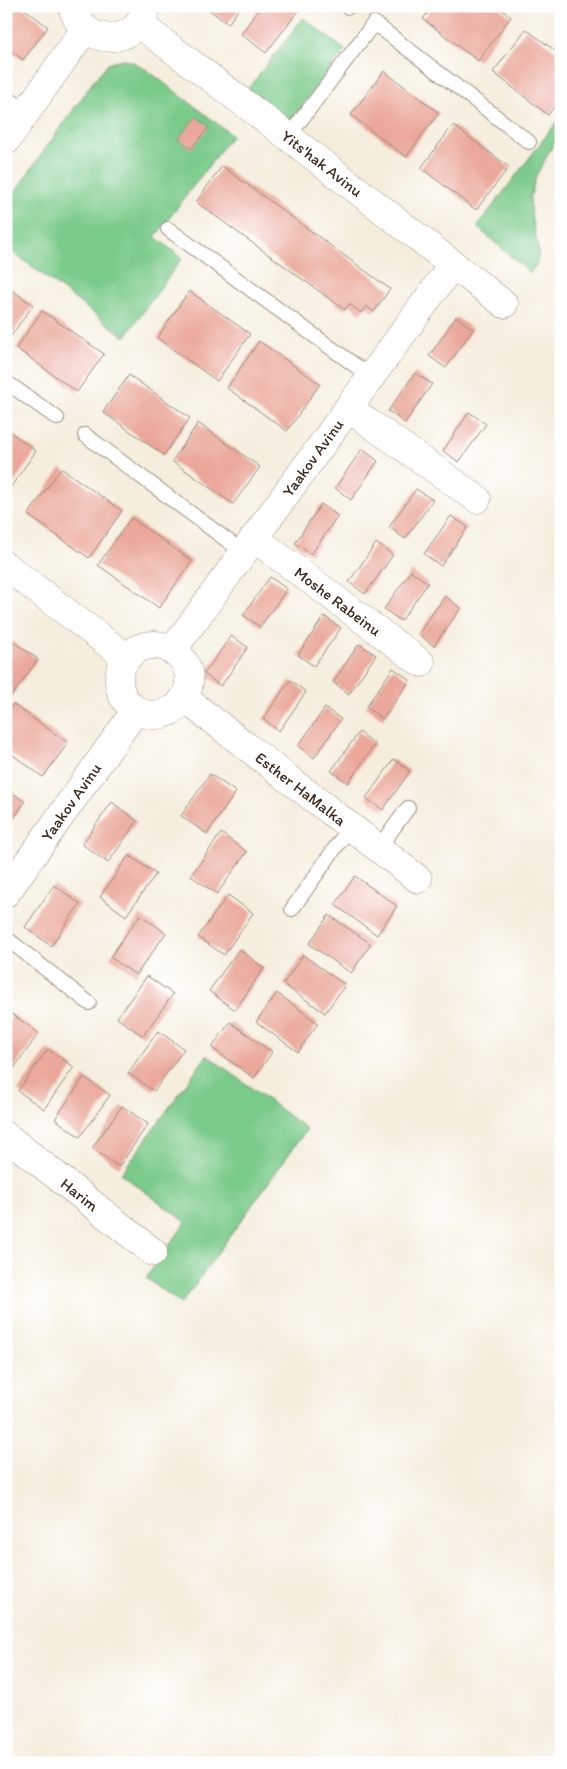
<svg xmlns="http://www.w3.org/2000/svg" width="567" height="1769" font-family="Itim,sans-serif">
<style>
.green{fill:#7aca8a;stroke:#5a7a54}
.building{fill:#eaa79a}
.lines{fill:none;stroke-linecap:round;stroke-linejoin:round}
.service-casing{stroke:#988c7e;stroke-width:16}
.minor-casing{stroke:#988c7e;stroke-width:29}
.service{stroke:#fff;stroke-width:14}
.minor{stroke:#fff;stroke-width:28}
.labels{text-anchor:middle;stroke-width:4;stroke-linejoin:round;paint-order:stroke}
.street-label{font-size:16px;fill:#3b2a1e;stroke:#fff}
</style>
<rect width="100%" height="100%" fill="#fff"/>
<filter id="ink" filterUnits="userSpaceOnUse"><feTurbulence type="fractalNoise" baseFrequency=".02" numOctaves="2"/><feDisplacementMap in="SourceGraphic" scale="10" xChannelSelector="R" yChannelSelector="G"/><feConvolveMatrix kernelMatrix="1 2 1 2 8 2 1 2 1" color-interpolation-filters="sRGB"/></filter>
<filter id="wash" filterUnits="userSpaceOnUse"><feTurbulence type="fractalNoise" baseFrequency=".0096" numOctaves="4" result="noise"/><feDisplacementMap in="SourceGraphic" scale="20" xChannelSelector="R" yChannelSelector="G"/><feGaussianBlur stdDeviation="1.12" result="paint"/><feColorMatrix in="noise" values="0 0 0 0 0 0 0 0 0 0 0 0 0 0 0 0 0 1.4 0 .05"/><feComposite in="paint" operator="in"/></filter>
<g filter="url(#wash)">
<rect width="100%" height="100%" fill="#f5eedd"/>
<!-- green -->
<g class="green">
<path d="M303 18 345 50 290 121 248 89Z"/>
<path d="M122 59 133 62 147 70 232 135 155 237 182 258 125 337 6 247V204L98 75 108 64Z"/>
<path d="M561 116V133L554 143 536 176 530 198 532 220 539 252 537 264 530 273 477 227Z"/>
<path d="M207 1055 307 1129 181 1304 146 1278 186 1222 121 1174Z"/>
</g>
<g id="blocks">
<!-- building -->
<g class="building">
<path d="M6 6H21L48 27 23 60 6 47Z"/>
<path d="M204 6H241L228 24Z"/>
<path d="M261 6H294L299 10 266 53 241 34Z"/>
<path d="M433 6H497L511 17 478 61 423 19Z"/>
<path d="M548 6H561V16Z"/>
<path d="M526 29 561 55V98L548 115 493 72Z"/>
<path d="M384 71 439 113 406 157 351 115Z"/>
<path d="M196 117 209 127 191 149 179 139Z"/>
<path d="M453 125 509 167 476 210 421 168Z"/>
<path d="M222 166 390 289 374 312 366 306 361 313 349 304 345 310 196 202Z"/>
<path d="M6 286 33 305 6 343Z"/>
<path d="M189 291 250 334 217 381 157 338Z"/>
<path d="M42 311 104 354 77 392 16 348Z"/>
<path d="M456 317 473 329 446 368 429 356Z"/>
<path d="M259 341 320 384 287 431 227 388Z"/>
<path d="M415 373 432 384 405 423 388 411Z"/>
<path d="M129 375 190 418 164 455 103 412Z"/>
<path d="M469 412 486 424 459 462 443 451Z"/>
<path d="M198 423 260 467 233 504 172 461Z"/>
<path d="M6 429 36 451 6 494Z"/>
<path d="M362 449 378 461 351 500 335 488Z"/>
<path d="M61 468 122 511 89 558 28 515Z"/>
<path d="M416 489 433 500 405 539 389 527Z"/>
<path d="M321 504 338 516 311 554 295 543Z"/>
<path d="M451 516 468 527 441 566 424 554Z"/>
<path d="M131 518 192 561 159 608 98 565Z"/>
<path d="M376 543 393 555 365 594 349 582Z"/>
<path d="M411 571 428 583 401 621 384 609Z"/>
<path d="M270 577 287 589 260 627 243 615Z"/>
<path d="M445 596 461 608 434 646 418 634Z"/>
<path d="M324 616 341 628 314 666 298 655Z"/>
<path d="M231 636 248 647 221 686 204 674Z"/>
<path d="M6 637 38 659 11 697 6 693Z"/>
<path d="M359 644 376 655 349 694 333 682Z"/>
<path d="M393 668 410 680 383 719 366 707Z"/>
<path d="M290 680 306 692 279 731 263 719Z"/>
<path d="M13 704 68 743 43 777 6 750V714Z"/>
<path d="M325 708 341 719 314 758 298 746Z"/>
<path d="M359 732 375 744 348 783 331 771Z"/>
<path d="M394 759 410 771 383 810 366 798Z"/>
<path d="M210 774 236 792 207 834 181 816Z"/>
<path d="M6 788 25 802 6 829Z"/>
<path d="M112 802 137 821 108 863 82 844Z"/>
<path d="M221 833 247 852 217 894 191 876Z"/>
<path d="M129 855 156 874 126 916 100 897Z"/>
<path d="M355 876 397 906 377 935 335 905Z"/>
<path d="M54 885 80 904 51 946 25 927Z"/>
<path d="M228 895 253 913 224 955 198 937Z"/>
<path d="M140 915 166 933 136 975 110 957Z"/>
<path d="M329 915 371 944 351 973 309 944Z"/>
<path d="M239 949 264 968 235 1010 209 991Z"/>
<path d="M303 955 345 985 325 1013 283 984Z"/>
<path d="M147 976 173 994 143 1036 117 1018Z"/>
<path d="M277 993 318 1023 298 1052 256 1022Z"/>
<path d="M12 1014 39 1033 9 1075 6 1073V1023Z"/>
<path d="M230 1022 272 1052 254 1078 212 1048Z"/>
<path d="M158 1031 184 1049 154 1091 128 1073Z"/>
<path d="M48 1049 74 1067 44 1109 18 1091Z"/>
<path d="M84 1077 110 1095 80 1137 55 1119Z"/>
<path d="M122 1106 148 1124 119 1167 92 1148Z"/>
</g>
</g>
</g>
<g filter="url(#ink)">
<use href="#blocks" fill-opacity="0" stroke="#988c7e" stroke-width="1"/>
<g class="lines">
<!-- service casing -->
<g class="service-casing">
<g id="service">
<path d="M347 6 348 7"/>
<path d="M6 97 27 112"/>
<path d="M288 137 374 23 529 142"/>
<path d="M168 229 371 377"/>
<path d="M6 382 57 418"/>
<path d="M85 435 243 552"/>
<path d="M378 849 408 808"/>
<path d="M292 909 350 827"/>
<path d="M6 938 89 1003"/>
</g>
</g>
<!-- minor casing -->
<g class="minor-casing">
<g id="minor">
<path d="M72 6C82 48 137 48 147 6"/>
<path id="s1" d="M139 24 273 125 504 304"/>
<path d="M6 141 85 29"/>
<path d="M348 408 477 499"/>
<path id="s2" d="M254 538 421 663"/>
<path d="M6 566 127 658"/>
<circle cx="154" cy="680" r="35"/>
<path id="s3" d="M172 651 453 264"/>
<path id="s4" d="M184 698 418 879"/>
<path id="s5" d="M6 893 136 710"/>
<path id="s6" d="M6 1136 153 1252"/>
</g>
</g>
<!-- service -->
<use href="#service" class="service"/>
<!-- minor -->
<use href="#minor" class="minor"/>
</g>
</g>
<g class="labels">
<!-- street labels -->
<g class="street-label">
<text dy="6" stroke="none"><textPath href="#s1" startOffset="230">Yits'hak Avinu</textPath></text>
<text dy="6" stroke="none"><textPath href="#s3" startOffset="239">Yaakov Avinu</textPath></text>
<text dy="6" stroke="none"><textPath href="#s2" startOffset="105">Moshe Rabeinu</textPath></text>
<text dy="6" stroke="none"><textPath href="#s4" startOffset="148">Esther HaMalka</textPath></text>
<text dy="6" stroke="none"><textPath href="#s5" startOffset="112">Yaakov Avinu</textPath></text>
<text dy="6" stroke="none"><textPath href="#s6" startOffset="94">Harim</textPath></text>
</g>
</g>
<!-- margin -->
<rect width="567" height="1769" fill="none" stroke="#fff" stroke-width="25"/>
</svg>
